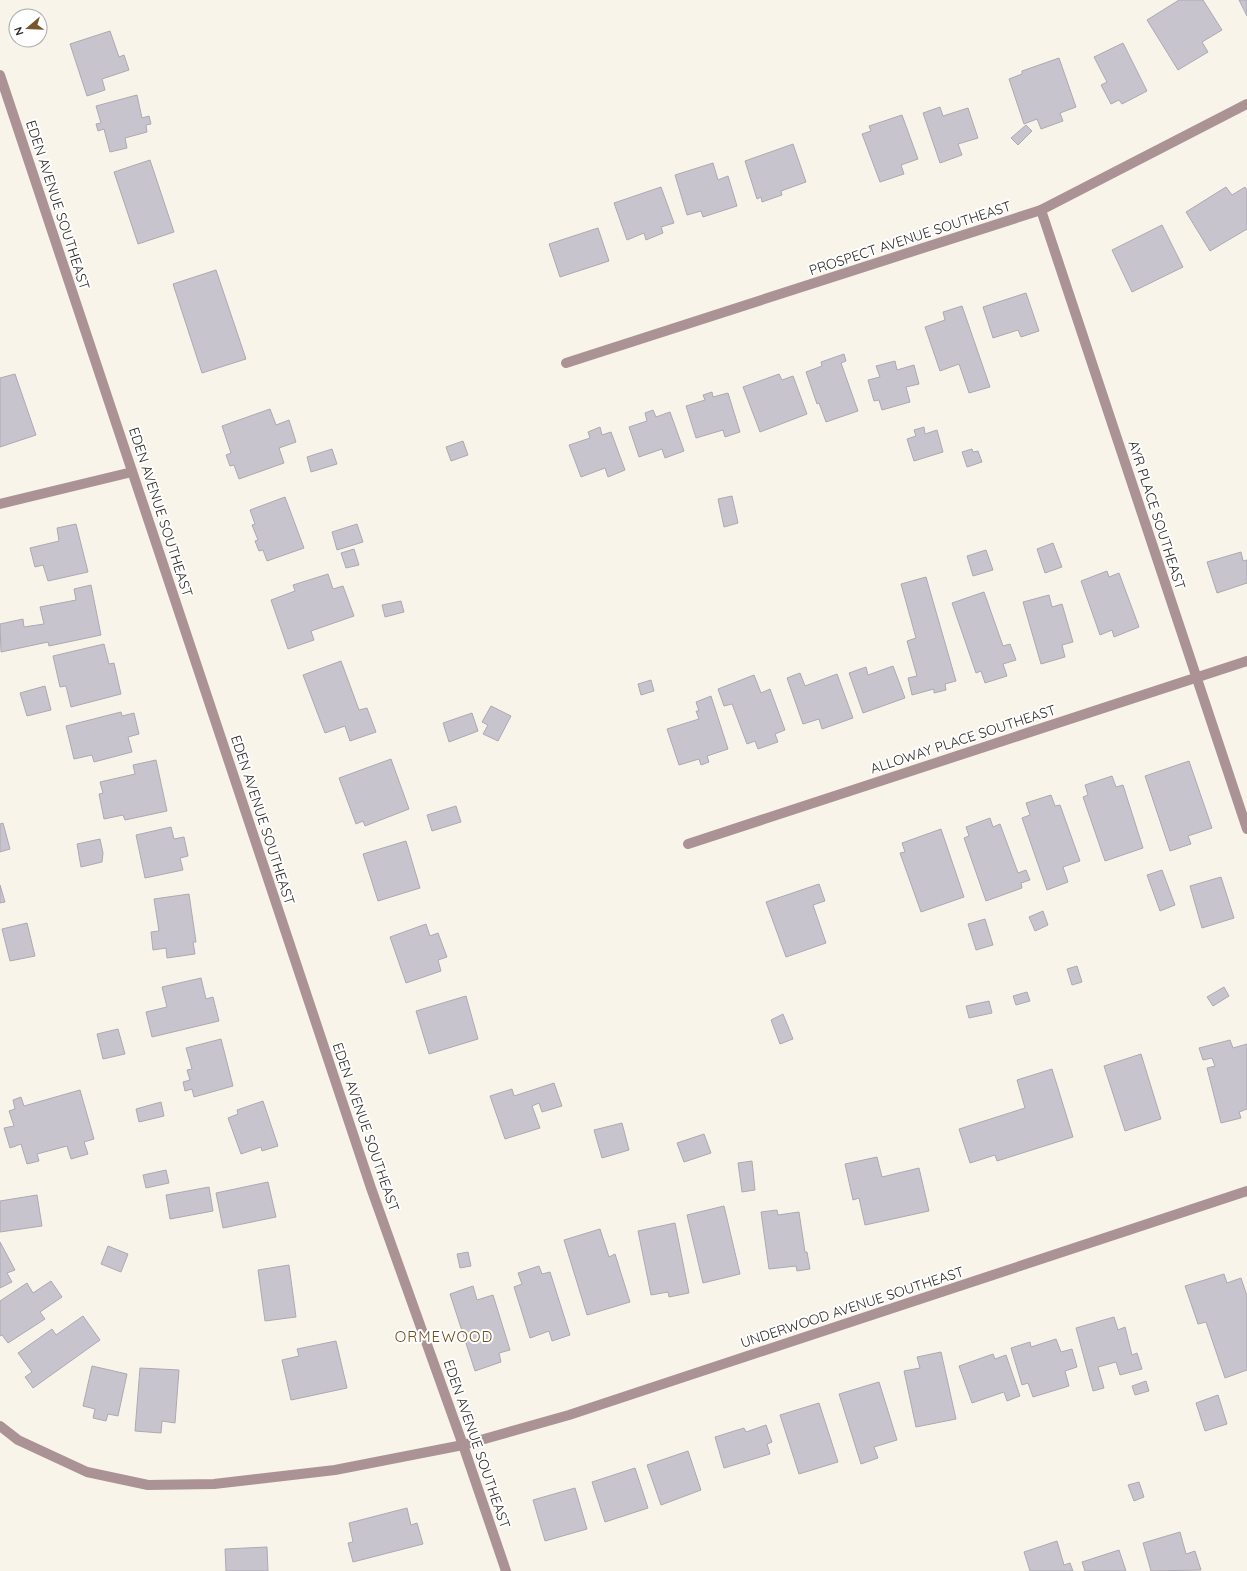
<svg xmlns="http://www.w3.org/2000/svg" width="1247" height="1571" font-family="Quicksand,sans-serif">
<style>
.building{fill:#c8c4cd;stroke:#ada9b2}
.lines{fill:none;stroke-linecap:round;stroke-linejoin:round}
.minor{stroke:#ab9395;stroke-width:10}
.labels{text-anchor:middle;stroke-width:4;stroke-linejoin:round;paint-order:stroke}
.street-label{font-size:14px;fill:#2d2b28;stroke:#fff}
.neighbourhood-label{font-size:15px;letter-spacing:1px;fill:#714d1c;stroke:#fff}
</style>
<rect width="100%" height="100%" fill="#f8f4ea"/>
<!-- building -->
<g class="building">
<path d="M1179 0H1203L1222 30 1202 42 1208 52 1178 70 1147 20Z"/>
<path d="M1239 0H1247V16Z"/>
<path d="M110 31 119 57 124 55 129 70 102 79 105 90 87 96 70 44Z"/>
<path d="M1123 43 1147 91 1122 104 1119 100 1111 104 1101 85 1107 82 1094 57Z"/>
<path d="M1059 58 1076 107 1060 113 1063 121 1041 129 1037 119 1024 124 1009 79 1022 74V71Z"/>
<path d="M137 95 142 118 149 116 151 124 146 125 147 132 125 138 127 148 110 152 104 129 98 131 96 124 101 123 96 106Z"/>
<path d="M940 107 943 116 968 108 978 138 958 144 962 155 940 163 923 113Z"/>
<path d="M902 115 918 159 901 165 904 174 880 182 862 134 871 131 869 126Z"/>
<path d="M1026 125 1032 131 1018 145 1011 138Z"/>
<path d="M793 144 806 182 781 191 782 195 762 202 761 197 757 199 745 161Z"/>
<path d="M150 160 174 232 138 244 114 172Z"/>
<path d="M713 163 718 180 728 176 737 206 703 217 701 211 687 215 675 175Z"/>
<path d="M661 187 674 223 661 227 663 233 646 240 644 233 627 240 614 203Z"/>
<path d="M1226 187 1232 195 1245 187 1247 190V229L1210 251 1186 212Z"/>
<path d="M1162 225 1183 267 1132 292 1112 250Z"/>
<path d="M598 228 609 261 560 277 549 244Z"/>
<path d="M216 270 246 359 202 373 173 284Z"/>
<path d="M1026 293 1039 331 1021 337 1018 330 993 338 983 307Z"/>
<path d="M962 306 990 387 969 393 959 364 940 371 925 327 945 320 943 312Z"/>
<path d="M844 354 846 361 841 363 858 411 826 422 819 403 817 404 806 372 822 366 821 362Z"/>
<path d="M895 361 897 370 914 365 919 384 906 387 910 402 882 410 879 400 874 401 868 380 880 377 876 366Z"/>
<path d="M15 374 36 435 0 447V378Z"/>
<path d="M779 374 782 380 793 376 807 414 760 432 743 387Z"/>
<path d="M712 392 713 397 728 393 740 432 725 437 723 430 696 438 686 406 705 400 703 395Z"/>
<path d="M270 409 276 425 289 420 296 442 279 448 284 463 239 479 234 465 230 466 226 455 231 453 222 426Z"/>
<path d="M653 410 656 417 670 412 684 451 665 458 662 449 639 457 629 427 647 421 645 413Z"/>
<path d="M600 427 602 435 611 432 625 470 608 477 605 468 581 477 569 445 590 438 588 432Z"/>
<path d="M924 427 925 434 937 430 943 452 914 461 907 439 916 436 914 430Z"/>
<path d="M463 441 468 455 451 461 446 447Z"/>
<path d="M332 449 337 464 311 472 307 457Z"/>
<path d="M972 449 973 452 978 451 982 462 967 467 962 452Z"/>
<path d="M732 496 738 523 724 527 718 499Z"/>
<path d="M285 497 304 548 267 561 263 550 259 551 255 541 258 540 252 525 255 524 250 510Z"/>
<path d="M76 524 88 572 48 581 43 565 35 567 30 548 59 541 57 528Z"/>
<path d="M357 524 363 542 337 550 332 532Z"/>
<path d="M1053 543 1062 567 1045 573 1037 549Z"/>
<path d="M354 549 359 565 346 568 341 553Z"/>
<path d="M986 550 993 570 973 576 967 556Z"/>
<path d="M1241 552 1243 561 1247 560V583L1217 593 1207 562Z"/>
<path d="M1107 571 1109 577 1119 573 1139 627 1114 637 1112 630 1100 635 1081 581Z"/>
<path d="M328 574 333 589 343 586 354 616 311 631 314 640 288 649 271 600 295 591 293 585Z"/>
<path d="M926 577 956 681 945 684 946 690 934 693V689L912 695 908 678 917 676 907 641 916 638 901 584Z"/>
<path d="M91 585 101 635 49 646 48 642 1 652 0 624 23 619 24 627 44 624 40 607 76 600 74 589Z"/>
<path d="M984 592 1003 646 1010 644 1016 660 1003 664 1007 676 985 683 981 671 976 673 952 603Z"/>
<path d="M1049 595 1052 607 1062 604 1073 642 1062 645 1065 657 1041 664 1023 602Z"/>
<path d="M401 601 404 612 385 617 382 605Z"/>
<path d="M104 644 109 664 114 663 121 694 71 707 66 686 60 687 53 656Z"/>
<path d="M341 661 359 710 367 708 376 732 350 741 345 726 325 733 303 675Z"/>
<path d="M893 666 905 698 863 713 849 673 866 667 868 675Z"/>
<path d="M800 673 805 686 837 674 853 718 822 729 819 719 803 724 787 678Z"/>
<path d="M754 675 761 693 770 689 785 730 775 734 778 742 758 749 755 741 747 744 732 704 724 706 718 689Z"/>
<path d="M651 680 654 691 641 695 638 684Z"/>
<path d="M45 686 51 710 27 716 20 693Z"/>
<path d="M711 696 728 749 707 756 709 762 701 765 699 759 679 765 667 729 699 719 696 711H699L696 702Z"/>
<path d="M491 706 511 716 498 741 483 734 488 725 482 722Z"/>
<path d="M121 712 122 716 134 713 139 734 128 737 132 752 94 762 92 755 74 759 66 726Z"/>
<path d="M472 713 478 731 449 742 443 723Z"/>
<path d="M391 759 409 809 365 826 363 821 356 824 339 778Z"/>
<path d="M156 760 167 811 125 820 123 815 104 819 99 794 103 793 100 782 135 774 133 765Z"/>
<path d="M1189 761 1212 828 1188 836 1191 844 1170 851 1145 776Z"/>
<path d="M1112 776 1116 787 1123 785 1143 848 1105 861 1083 797 1088 795 1085 785Z"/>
<path d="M1051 795 1055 806 1060 805 1080 861 1063 867 1068 882 1047 890 1022 818 1030 815 1026 803Z"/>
<path d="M456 806 461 822 432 831 427 815Z"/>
<path d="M990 818 993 827 1000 824 1018 873 1026 870 1030 880 1021 883 1022 888 986 901 964 838 969 836 966 827Z"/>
<path d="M3 823 10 849 0 852V824Z"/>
<path d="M171 827 174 839 184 837 188 856 180 858 183 870 145 878 136 835Z"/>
<path d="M941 829 964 897 921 912 900 853 905 852 902 843Z"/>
<path d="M100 839 103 853 102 862 81 867 77 844Z"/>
<path d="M406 841 420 888 378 901 363 854Z"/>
<path d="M1162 870 1175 905 1160 911 1147 875Z"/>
<path d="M1221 877 1234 918 1202 928 1190 886Z"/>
<path d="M819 884 825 901 813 905 826 943 786 957 766 902Z"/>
<path d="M0 885 5 902 0 903Z"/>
<path d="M189 894 196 942H193L195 954 167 958 166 948 153 950 151 932 159 931 154 899Z"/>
<path d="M1043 911 1048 925 1035 931 1029 917Z"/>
<path d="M985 919 993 945 976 950 968 924Z"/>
<path d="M27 923 35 956 10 961 2 929Z"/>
<path d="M426 924 430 936 438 933 447 957 438 960 441 971 406 983 390 937Z"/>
<path d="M1077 966 1082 982 1072 985 1067 969Z"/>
<path d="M201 978 206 999 213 997 219 1021 152 1037 146 1012 167 1007 162 987Z"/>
<path d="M1224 987 1229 996 1213 1006 1207 997Z"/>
<path d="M1027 992 1030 1001 1016 1005 1013 996Z"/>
<path d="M466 996 478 1039 429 1054 416 1011Z"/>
<path d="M989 1001 992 1013 969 1018 966 1006Z"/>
<path d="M783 1014 793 1039 780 1044 771 1020Z"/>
<path d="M118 1029 125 1054 103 1059 97 1034Z"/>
<path d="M221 1039 233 1086 194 1097 192 1089 185 1091 183 1082 190 1080 187 1070 192 1069 186 1048Z"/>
<path d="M1230 1040 1233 1048 1247 1044V1109L1239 1112 1241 1118 1221 1123 1207 1068 1215 1066 1212 1058 1203 1060 1199 1048Z"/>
<path d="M1141 1054 1161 1119 1125 1131 1104 1066Z"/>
<path d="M1052 1069 1073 1137 997 1161 995 1155 970 1163 959 1129 1025 1108 1017 1080Z"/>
<path d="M554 1083 562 1106 542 1112 539 1103 532 1106 540 1128 505 1139 490 1096 512 1089 514 1096Z"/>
<path d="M80 1090 94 1139 84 1142 88 1154 71 1159 67 1146 37 1154 39 1161 27 1164 21 1144 10 1148 4 1128 14 1126 9 1111 15 1109 13 1100 21 1097 24 1106Z"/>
<path d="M263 1101 278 1146 262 1151 261 1147 241 1154 228 1118 238 1114 237 1110Z"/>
<path d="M161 1102 164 1116 139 1122 136 1109Z"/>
<path d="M622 1123 629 1150 602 1158 594 1130Z"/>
<path d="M704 1134 711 1153 684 1162 677 1143Z"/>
<path d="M877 1157 882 1177 919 1168 929 1211 865 1225 859 1198 853 1200 845 1164Z"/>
<path d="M752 1161 755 1190 742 1192 738 1163Z"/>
<path d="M166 1170 169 1183 146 1188 143 1175Z"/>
<path d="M268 1182 276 1217 223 1228 216 1193Z"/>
<path d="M209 1187 213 1211 170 1219 166 1195Z"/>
<path d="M37 1195 42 1226 0 1232V1201Z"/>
<path d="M724 1206 740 1274 703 1283 687 1215Z"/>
<path d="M777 1210 778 1215 799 1212 805 1252H807L810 1269 797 1271 796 1266 769 1269 761 1212Z"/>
<path d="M675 1223 689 1293 669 1297 668 1292 651 1295 638 1231Z"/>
<path d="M600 1229 609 1257 615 1254 630 1302 587 1315 564 1240Z"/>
<path d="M0 1242 15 1270 7 1273 12 1282 0 1288Z"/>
<path d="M108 1246 128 1254 121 1272 101 1264Z"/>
<path d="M468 1252 471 1266 460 1268 457 1254Z"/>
<path d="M289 1265 296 1317 265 1321 258 1270Z"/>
<path d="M539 1266 542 1274 550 1272 570 1335 552 1341 549 1331 530 1338 514 1287 522 1284 518 1273Z"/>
<path d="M1224 1274 1227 1283 1241 1278 1247 1296V1370L1225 1378 1206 1322 1198 1324 1185 1286Z"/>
<path d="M51 1281 62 1297 40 1312 45 1319 8 1343 2 1335 0 1336V1301L27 1283 33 1293Z"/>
<path d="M473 1286 477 1300 493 1295 510 1350 499 1353 501 1362 475 1371 450 1294Z"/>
<path d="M83 1316 100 1340 33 1388 25 1377 32 1372 18 1353 52 1329 56 1335Z"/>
<path d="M1114 1317 1118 1330 1125 1327 1132 1355 1137 1353 1142 1369 1120 1375 1116 1362 1098 1367 1104 1388 1093 1391 1076 1328Z"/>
<path d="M1056 1339 1061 1352 1072 1349 1077 1367 1065 1371 1069 1386 1033 1397 1028 1383 1022 1385 1011 1348 1030 1342 1031 1347Z"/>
<path d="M336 1341 347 1388 291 1400 282 1360 299 1356 297 1349Z"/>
<path d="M941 1352 956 1419 916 1427 904 1371 920 1368 917 1357Z"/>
<path d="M993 1354 995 1359 1006 1355 1020 1396 1007 1401 1004 1392 972 1403 959 1366Z"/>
<path d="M92 1366 127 1374 118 1416 108 1414 106 1421 93 1418 95 1409 83 1406Z"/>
<path d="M140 1368 179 1370 175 1423 162 1421 161 1433 135 1431Z"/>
<path d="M1146 1381 1149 1391 1135 1395 1132 1386Z"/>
<path d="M879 1382 897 1440 874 1447 878 1458 861 1464 839 1394Z"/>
<path d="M1218 1395 1227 1424 1205 1431 1196 1403Z"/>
<path d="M819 1403 838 1462 799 1474 780 1415Z"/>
<path d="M766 1425 772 1442 767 1444 770 1454 724 1468 715 1437 744 1428 746 1432Z"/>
<path d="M688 1451 701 1490 661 1505 647 1465Z"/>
<path d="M635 1468 648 1508 605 1522 592 1482Z"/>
<path d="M1139 1482 1144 1497 1134 1501 1128 1485Z"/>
<path d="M575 1488 587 1529 545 1541 533 1500Z"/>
<path d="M407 1508 411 1525 417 1523 423 1544 353 1562 348 1543 353 1542 349 1523Z"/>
<path d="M1180 1532 1186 1554 1195 1551 1201 1570 1151 1571 1143 1543Z"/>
<path d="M1057 1541 1064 1565 1070 1563 1073 1571H1030L1024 1552Z"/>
<path d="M267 1547 268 1571H226L225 1549Z"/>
<path d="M1119 1550 1126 1571H1085L1082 1562Z"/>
</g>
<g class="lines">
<!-- minor -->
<g class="minor">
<path d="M0 75 371 1188 463 1445 506 1571"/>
<path d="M1041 210 1247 829"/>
<path d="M566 363 1041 210 1247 104"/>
<path d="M0 504 132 472"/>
<path d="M688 844 1247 661"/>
<path d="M0 1426 18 1440 87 1472 148 1485 214 1484 335 1470 463 1445 569 1415 1247 1191"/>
</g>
</g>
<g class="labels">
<!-- street labels -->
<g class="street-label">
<text transform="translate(58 205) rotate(72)" y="5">EDEN AVENUE SOUTHEAST</text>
<text transform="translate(910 238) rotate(-18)" y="5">PROSPECT AVENUE SOUTHEAST</text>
<text transform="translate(161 512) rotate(72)" y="5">EDEN AVENUE SOUTHEAST</text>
<text transform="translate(1157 515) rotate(72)" y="5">AYR PLACE SOUTHEAST</text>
<text transform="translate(963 739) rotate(-18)" y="5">ALLOWAY PLACE SOUTHEAST</text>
<text transform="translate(263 820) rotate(72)" y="5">EDEN AVENUE SOUTHEAST</text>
<text transform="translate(366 1127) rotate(71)" y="5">EDEN AVENUE SOUTHEAST</text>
<text transform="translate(852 1307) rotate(-18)" y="5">UNDERWOOD AVENUE SOUTHEAST</text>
<text transform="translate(477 1444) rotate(71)" y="5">EDEN AVENUE SOUTHEAST</text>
</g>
<!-- neighbourhood labels -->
<g class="neighbourhood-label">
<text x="444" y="1342">ORMEWOOD</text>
</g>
</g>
<!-- north arrow -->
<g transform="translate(28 28) rotate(251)"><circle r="19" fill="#ffffff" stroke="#abaaa9"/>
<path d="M0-3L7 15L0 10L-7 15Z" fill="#77572d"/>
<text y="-6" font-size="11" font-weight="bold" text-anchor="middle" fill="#2d2b28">N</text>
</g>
</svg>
